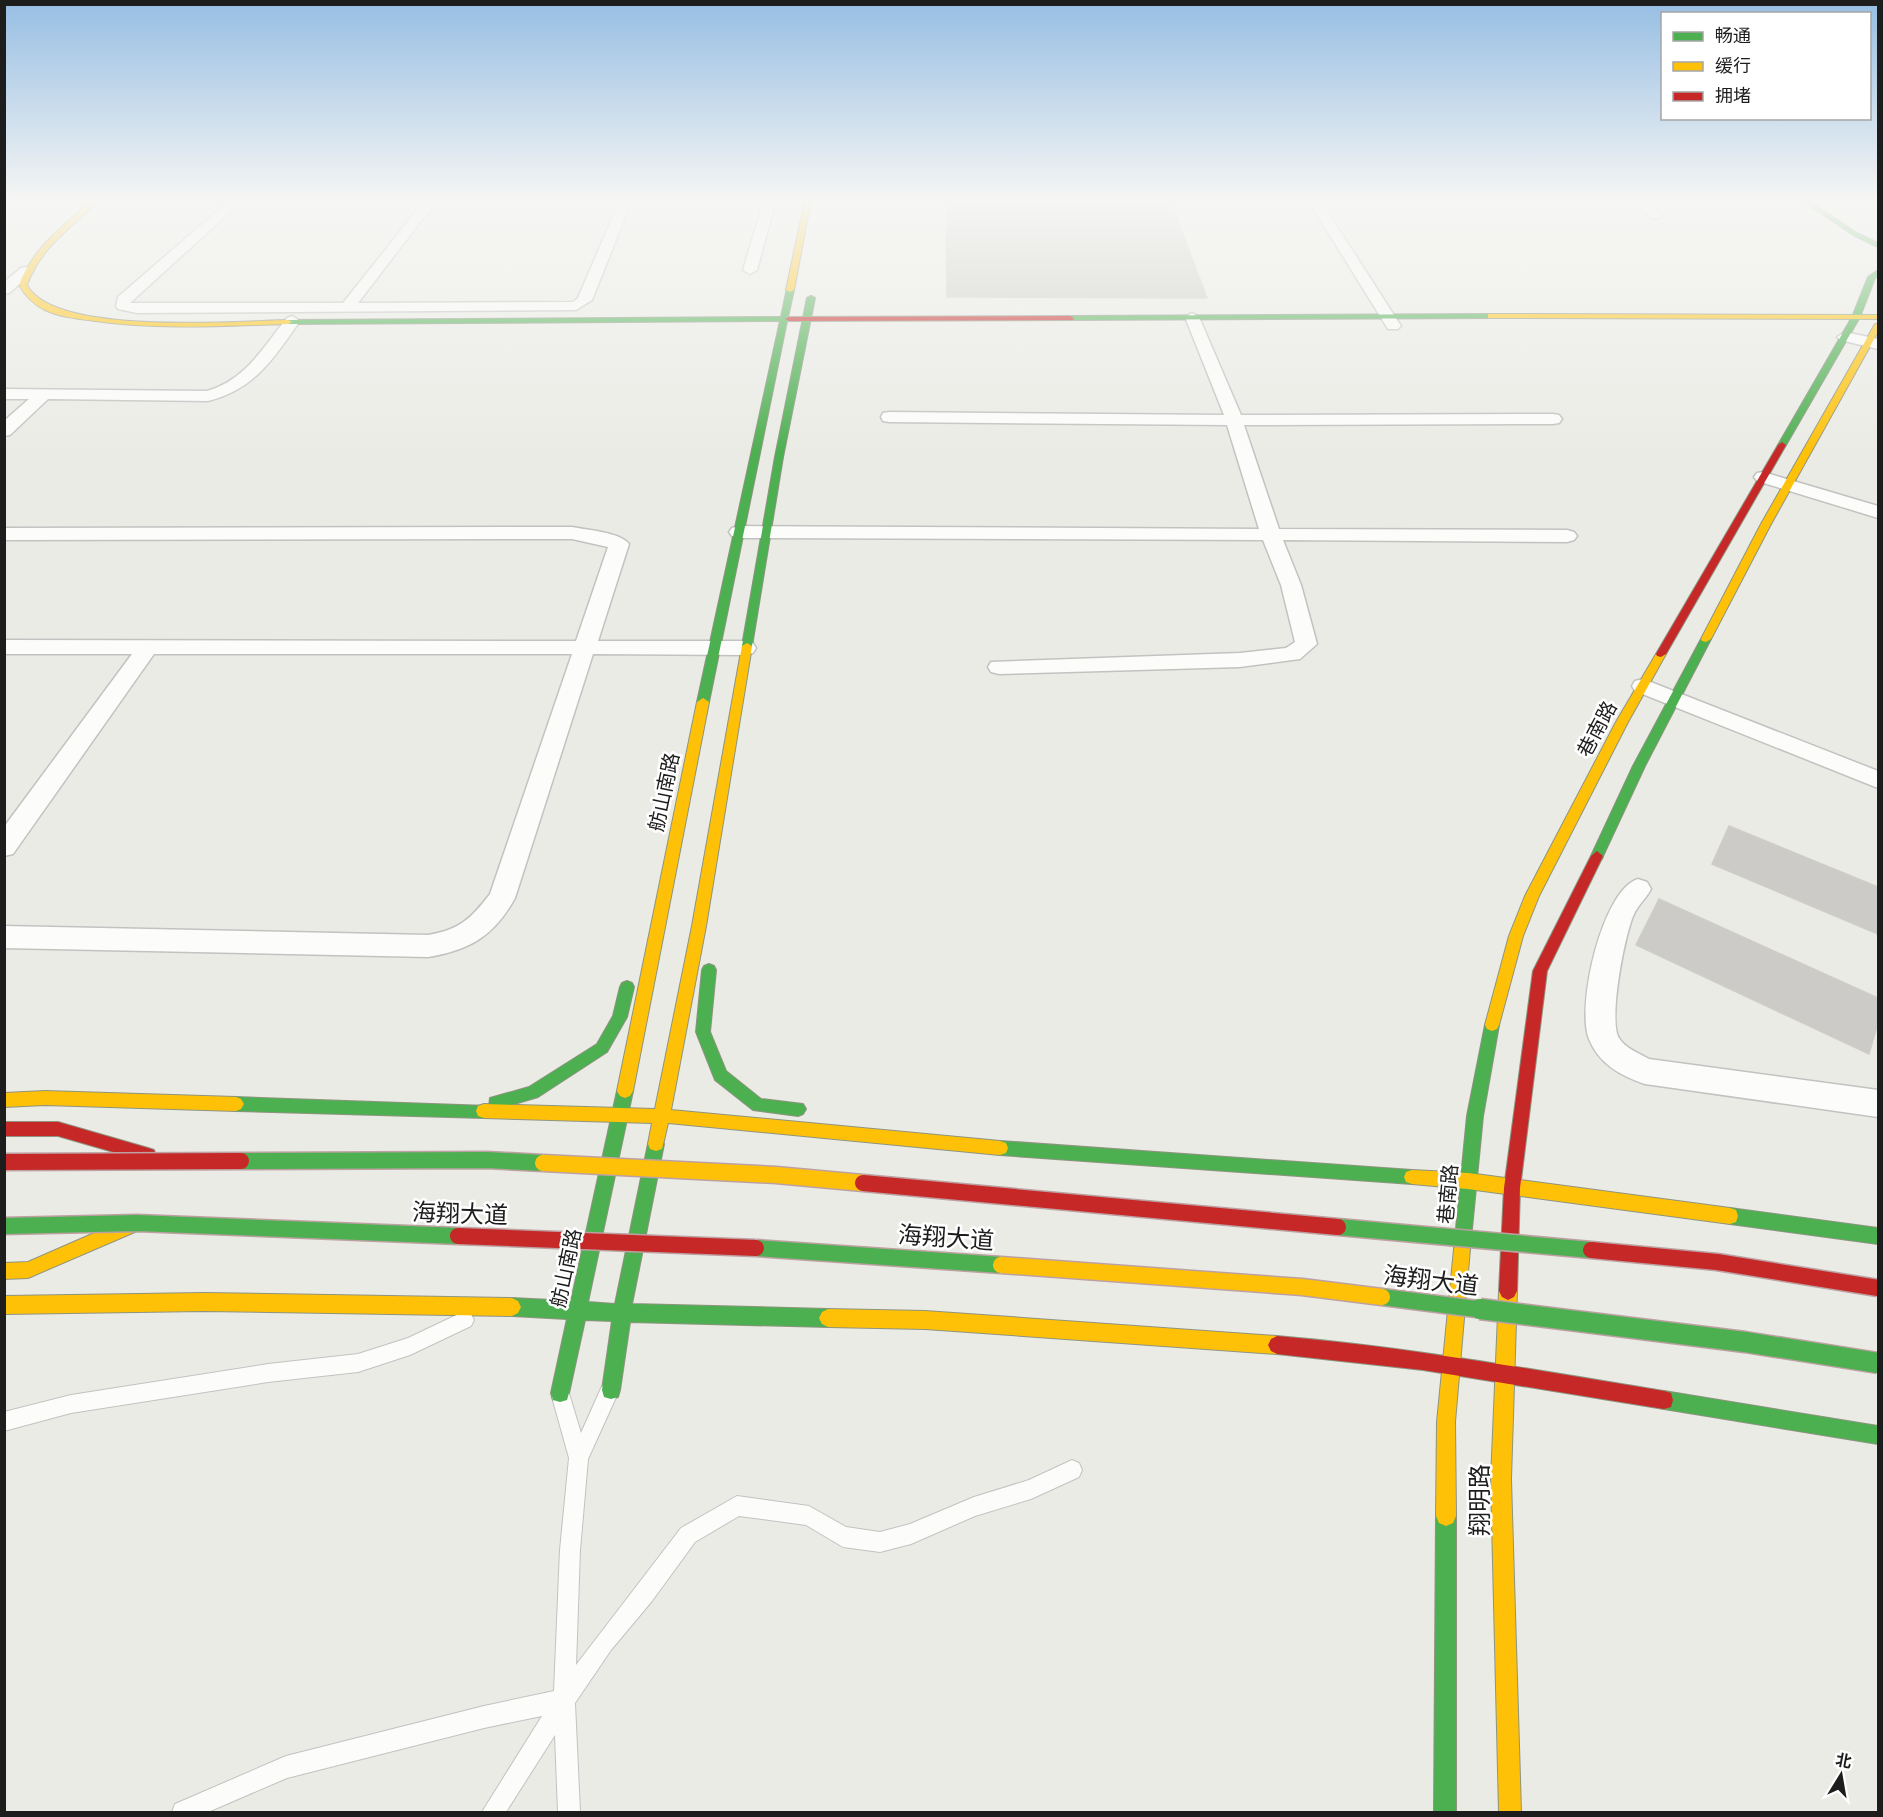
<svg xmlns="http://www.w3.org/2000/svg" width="1883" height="1817" font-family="'Sofia Sans Condensed','Noto Sans SC',sans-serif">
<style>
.building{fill:#cccbc7;stroke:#cecdc7;stroke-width:1.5}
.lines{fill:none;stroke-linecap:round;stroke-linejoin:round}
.lane-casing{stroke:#c2c2c0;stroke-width:2}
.street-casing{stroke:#c2c2c0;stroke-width:3}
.fast-casing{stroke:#8e9480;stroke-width:2}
.slow-casing{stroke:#8e9480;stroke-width:2}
.jam-casing{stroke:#8e9480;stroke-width:2}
.lane{fill:#fcfcfb;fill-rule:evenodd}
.street{fill:#fcfcfb;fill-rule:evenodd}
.fast{fill:#4caf50;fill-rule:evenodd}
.slow{fill:#ffc107;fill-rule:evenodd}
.jam{fill:#c62828;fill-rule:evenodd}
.fast-bridge-far1-casing{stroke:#bda1a2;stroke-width:19;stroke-linecap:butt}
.fast-bridge-casing{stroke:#bda1a2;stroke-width:23;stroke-linecap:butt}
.slow-bridge-casing{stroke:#bda1a2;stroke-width:19;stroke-linecap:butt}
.jam-bridge-casing{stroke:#bda1a2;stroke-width:19;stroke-linecap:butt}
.fast-bridge-far1{stroke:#4caf50;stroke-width:16}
.fast-bridge{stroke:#4caf50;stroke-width:20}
.slow-bridge{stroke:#ffc107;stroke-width:16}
.jam-bridge{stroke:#c62828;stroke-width:16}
.labels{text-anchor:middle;stroke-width:5;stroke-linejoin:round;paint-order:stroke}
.street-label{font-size:20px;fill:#1d1d1d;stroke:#fff}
.near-street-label{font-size:24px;fill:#1d1d1d;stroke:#fff}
</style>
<rect width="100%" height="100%" fill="#ebebe6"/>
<!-- building -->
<g class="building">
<path d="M946 201 1110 204 1109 202H1171L1207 298 947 297Z"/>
<path d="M1729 826 1878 887V934L1712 864Z"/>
<path d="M1659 899 1878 998V1023L1869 1054 1636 945Z"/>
</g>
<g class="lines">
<!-- lane casing -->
<g class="lane-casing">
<g id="lane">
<path d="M465 1311 471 1314 474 1320 471 1326 410 1355 358 1372 268 1382 71 1413 4 1431V1412L71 1395 268 1364 358 1354 408 1338Z"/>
<path d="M609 1384 616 1386 618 1393 588 1459 580 1550 576 1665 681 1528 737 1496 809 1506 846 1527 880 1532 910 1524 974 1497 1029 1480 1072 1460 1079 1463 1082 1470 1079 1477 1031 1499 975 1516 911 1544 880 1552 843 1547 806 1525 739 1516 695 1542 652 1601 611 1650 575 1703 580 1812H558L555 1735 506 1812H482L542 1716 484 1728 287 1778 208 1812H172L175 1804 286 1756 484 1706 554 1691 560 1550 569 1458 552 1397 554 1390 561 1388 568 1390 581 1433 602 1386Z"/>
</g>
</g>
<!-- street casing -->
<g class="street-casing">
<g id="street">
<path d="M230 200H243L130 303H343L425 200H437L358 303 573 302 578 298 620 200H632L592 300 576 310 137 313 118 309 116 306 118 297Z"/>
<path d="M764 200H776L757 270 750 274 743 270Z"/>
<path d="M1308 200H1320L1401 326 1398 329H1388Z"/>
<path d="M1633 200H1646L1662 215 1661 218H1651Z"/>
<path d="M26 267 31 268 33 271 31 274 9 293 4 294V282L21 268Z"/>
<path d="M1192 313 1199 317 1241 415 1553 414 1559 415 1562 419 1559 423 1553 424 1244 425 1279 529 1567 530 1574 532 1577 536 1574 540 1567 542 1283 540 1301 585 1317 644 1300 659 1240 667 999 674 991 672 988 667 991 662 1240 653 1286 648 1295 642 1281 585 1263 540 739 538 732 536 729 532 732 528 739 526 1259 529 1227 425 889 422 883 421 881 417 883 413 889 412 1224 415 1185 317Z"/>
<path d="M292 316 300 321C273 359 255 389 208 401L48 399 10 435 4 436V421L29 399H4V389L207 391C246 380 263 347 287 318Z"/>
<path d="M1845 332 1878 339V349L1840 340 1837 337Z"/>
<path d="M1763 472 1878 506V518L1757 481 1754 477 1757 473Z"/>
<path d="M572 527C586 530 620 532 629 544L598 641H745L753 643 756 648 753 653 745 655 593 654 515 898C494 936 470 950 428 957L4 948V926L428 935C459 930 471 919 490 894L572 654H154L13 854 4 856V827L132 654H4V640L576 641 608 547 572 539 4 540V528Z"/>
<path d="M1643 679 1878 771V788L1635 691 1632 686 1635 681Z"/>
<path d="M1638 879 1647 882 1651 889C1647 897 1640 903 1635 912 1625 930 1608 1021 1619 1038 1625 1048 1638 1053 1649 1059L1878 1090V1117L1645 1084C1621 1076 1599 1064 1589 1039 1576 1007 1602 890 1638 879Z"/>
</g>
</g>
<!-- fast casing -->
<g class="fast-casing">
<g id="fast">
<path d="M1801 200H1808L1857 233 1878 243V247L1853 235Z"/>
<path d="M1878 270V275L1875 278 1860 317 1786 445 1779 447 1778 445 1852 317 1868 277Z"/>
<path d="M787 288 794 290 788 317 793 319 787 321 709 702 703 706 697 702 780 321 288 324 284 322 288 320 781 317Z"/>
<path d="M811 296 815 298 783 457 752 646 747 649 742 646 775 457 807 298Z"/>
<path d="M1491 314H1494V318L1070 320 1066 318 1070 316Z"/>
<path d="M1706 636 1711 639 1645 766 1603 856 1602 859H1592L1591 856 1633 766 1701 639Z"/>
<path d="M709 964 714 966 716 970 710 1032 726 1071 761 1099 803 1104 806 1109 803 1114 798 1116 753 1110 715 1080 696 1032 702 970 704 966Z"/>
<path d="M627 981 632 983 634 987 627 1017 607 1052 538 1097 495 1110 490 1108V1116L484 1118 236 1111 231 1109 228 1104 231 1099 236 1097 489 1106 490 1098 529 1087 597 1044 613 1016 620 987 622 983Z"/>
<path d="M1492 1019 1497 1021 1499 1025 1483 1116 1470 1249 1468 1255 1462 1257 1456 1255 1454 1249 1467 1116 1485 1025 1487 1021Z"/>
<path d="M625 1084 630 1086 633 1091 588 1302 615 1304 648 1144 650 1139 656 1137 662 1139 664 1144 632 1304 828 1309 834 1312 837 1318 834 1324 828 1327 630 1322 620 1390 618 1397 611 1399 604 1397 602 1390 612 1321 585 1320 569 1393 567 1400 560 1402 553 1400 551 1393 567 1319 512 1316 506 1313 503 1307 506 1301 512 1298 571 1301 617 1091 620 1086Z"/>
<path d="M1000 1141 1412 1170 1418 1172 1420 1177 1418 1182 1412 1184 1000 1155 994 1153 992 1148 994 1143Z"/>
<path d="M1730 1208 1878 1228V1244L1730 1224 1724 1222 1722 1216 1724 1210Z"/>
<path d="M1664 1391 1878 1426V1444L1664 1409 1657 1407 1655 1400 1657 1393Z"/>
<path d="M1446 1506 1453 1509 1456 1516V1812H1434L1436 1516 1439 1509Z"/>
</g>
</g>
<!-- slow casing -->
<g class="slow-casing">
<g id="slow">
<path d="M92 200H99C72 228 41 246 27 285 54 336 234 321 288 320L292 322 288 324C224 326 159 330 95 321 79 319 60 317 45 310 33 304 26 297 19 285 33 248 63 226 92 200Z"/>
<path d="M805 200H811L794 290 790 292 786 290Z"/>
<path d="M1491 314 1878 315V319L1488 318V314Z"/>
<path d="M1875 324H1878V332L1771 524 1711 639 1706 642 1702 641 1701 639 1761 524Z"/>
<path d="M747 643 752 646 706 926 671 1110 1000 1141 1006 1143 1008 1148 1006 1153 1000 1155 668 1123 662 1149 656 1151 650 1149 648 1144 652 1123 484 1118 478 1116 476 1111 478 1106 484 1104 655 1109 692 926 742 646Z"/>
<path d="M1661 651 1666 654 1628 722 1539 896 1523 936 1499 1025 1497 1029 1492 1031 1487 1029 1485 1025 1509 936 1525 896 1616 722 1656 654Z"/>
<path d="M703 698 709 702 633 1091 630 1096 625 1098 620 1096 617 1091 697 702Z"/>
<path d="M45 1091 236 1097 241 1099 244 1104 241 1109 236 1111 45 1105 4 1107V1093Z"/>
<path d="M1412 1170 1468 1173 1730 1208 1736 1210 1738 1216 1736 1222 1730 1224 1468 1189 1412 1184 1406 1182 1404 1177 1406 1172Z"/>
<path d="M131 1217 137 1219 139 1225 137 1231 28 1278 4 1279V1263L28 1262Z"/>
<path d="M1462 1241 1468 1243 1470 1249 1455 1422 1456 1516 1453 1523 1446 1526 1439 1523 1436 1516 1437 1422 1454 1249 1456 1243Z"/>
<path d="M1508 1282 1514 1285 1517 1291 1511 1479 1521 1812H1499L1491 1479 1499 1291 1502 1285Z"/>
<path d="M204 1293 512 1298 518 1301 521 1307 518 1313 512 1316 204 1311 4 1314V1296Z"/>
<path d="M828 1309 925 1311 1277 1336 1283 1339 1286 1345 1283 1351 1277 1354 925 1329 828 1327 822 1324 819 1318 822 1312Z"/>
</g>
</g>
<!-- jam casing -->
<g class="jam-casing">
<g id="jam">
<path d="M1070 316 1074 318 1073 320 789 321 785 319 789 317Z"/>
<path d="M1782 442 1786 445 1666 654 1661 657 1657 656 1656 654 1778 445Z"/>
<path d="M1597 851 1603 856 1547 971 1520 1188 1517 1291 1514 1297 1508 1300 1502 1297 1499 1291 1504 1188 1533 971 1591 856Z"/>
<path d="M4 1122H58L148 1148 154 1150 156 1155 154 1160 148 1162 58 1136H4Z"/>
<path d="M1277 1336C1407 1347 1535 1370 1664 1391L1671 1393 1673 1400 1671 1407 1664 1409 1423 1370 1277 1354 1271 1351 1268 1345 1271 1339Z"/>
</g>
</g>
<!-- lane -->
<use href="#lane" class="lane"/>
<!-- street -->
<use href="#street" class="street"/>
<!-- fast -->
<use href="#fast" class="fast"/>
<!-- slow -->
<use href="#slow" class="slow"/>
<!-- jam -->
<use href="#jam" class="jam"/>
<!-- fast-bridge-far1 casing -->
<g class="fast-bridge-far1-casing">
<g id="fast-bridge-far1">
<path d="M241 1161 487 1160 543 1163"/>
<path d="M4 1226 137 1223 458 1236"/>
<path d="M1338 1227 1591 1250"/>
<path d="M756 1248 1001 1265"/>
<path d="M1382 1297 1492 1311"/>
</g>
</g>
<!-- fast-bridge casing -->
<g class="fast-bridge-casing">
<path id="fast-bridge" d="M1480 1309 1745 1342 1878 1363"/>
</g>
<!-- slow-bridge casing -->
<g class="slow-bridge-casing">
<g id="slow-bridge">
<path d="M543 1163 776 1175 863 1183"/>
<path d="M1001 1265 1302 1287 1382 1297"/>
</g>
</g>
<!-- jam-bridge casing -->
<g class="jam-bridge-casing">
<g id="jam-bridge">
<path d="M4 1162 241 1161"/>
<path d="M863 1183 1338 1227"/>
<path d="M458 1236 756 1248"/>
<path d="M1591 1250 1717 1262 1878 1288"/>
</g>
</g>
<!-- fast-bridge-far1 -->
<use href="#fast-bridge-far1" class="fast-bridge-far1"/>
<!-- fast-bridge -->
<use href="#fast-bridge" class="fast-bridge"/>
<!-- slow-bridge -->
<use href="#slow-bridge" class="slow-bridge"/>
<!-- jam-bridge -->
<use href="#jam-bridge" class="jam-bridge"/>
</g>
<!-- sky -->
<linearGradient id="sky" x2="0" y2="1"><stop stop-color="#96bee3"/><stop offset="0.44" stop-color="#f6f6f4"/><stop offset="1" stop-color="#f6f6f4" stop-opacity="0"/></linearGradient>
<rect width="1883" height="454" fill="url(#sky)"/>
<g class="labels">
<!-- street labels -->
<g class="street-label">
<text transform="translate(1597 729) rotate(-62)" y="7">巷南路</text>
<text transform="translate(664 792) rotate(-78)" y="7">舫山南路</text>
<text transform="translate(1448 1194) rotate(-85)" y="7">巷南路</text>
<text transform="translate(566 1268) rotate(-78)" y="7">舫山南路</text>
</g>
<!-- near-street labels -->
<g class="near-street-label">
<text transform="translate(460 1214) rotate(2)" y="8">海翔大道</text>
<text transform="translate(946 1238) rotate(4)" y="8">海翔大道</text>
<text transform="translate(1431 1281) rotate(7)" y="8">海翔大道</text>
<text transform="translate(1480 1500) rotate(-90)" y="8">翔明路</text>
</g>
</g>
<!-- border -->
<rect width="1883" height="1817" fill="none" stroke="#1d1d1d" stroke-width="12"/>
<!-- legend -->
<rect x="1661" y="12" width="210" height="108" fill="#ffffff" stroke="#a5a5a5" stroke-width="1.5"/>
<rect x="1673" y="32" width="30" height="9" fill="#4caf50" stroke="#a5a5a5" stroke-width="1.5"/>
<text x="1715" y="42" font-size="18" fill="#1d1d1d">畅通</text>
<rect x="1673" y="62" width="30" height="9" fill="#ffc107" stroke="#a5a5a5" stroke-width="1.5"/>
<text x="1715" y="72" font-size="18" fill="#1d1d1d">缓行</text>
<rect x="1673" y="92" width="30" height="9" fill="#c62828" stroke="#a5a5a5" stroke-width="1.5"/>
<text x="1715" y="102" font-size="18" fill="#1d1d1d">拥堵</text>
<!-- north arrow -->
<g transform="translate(1841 1775) rotate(11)" stroke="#ffffff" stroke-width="4.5" paint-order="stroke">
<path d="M0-4.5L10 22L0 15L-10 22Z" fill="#1d1d1d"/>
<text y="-9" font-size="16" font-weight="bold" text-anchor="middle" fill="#1d1d1d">北</text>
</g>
</svg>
